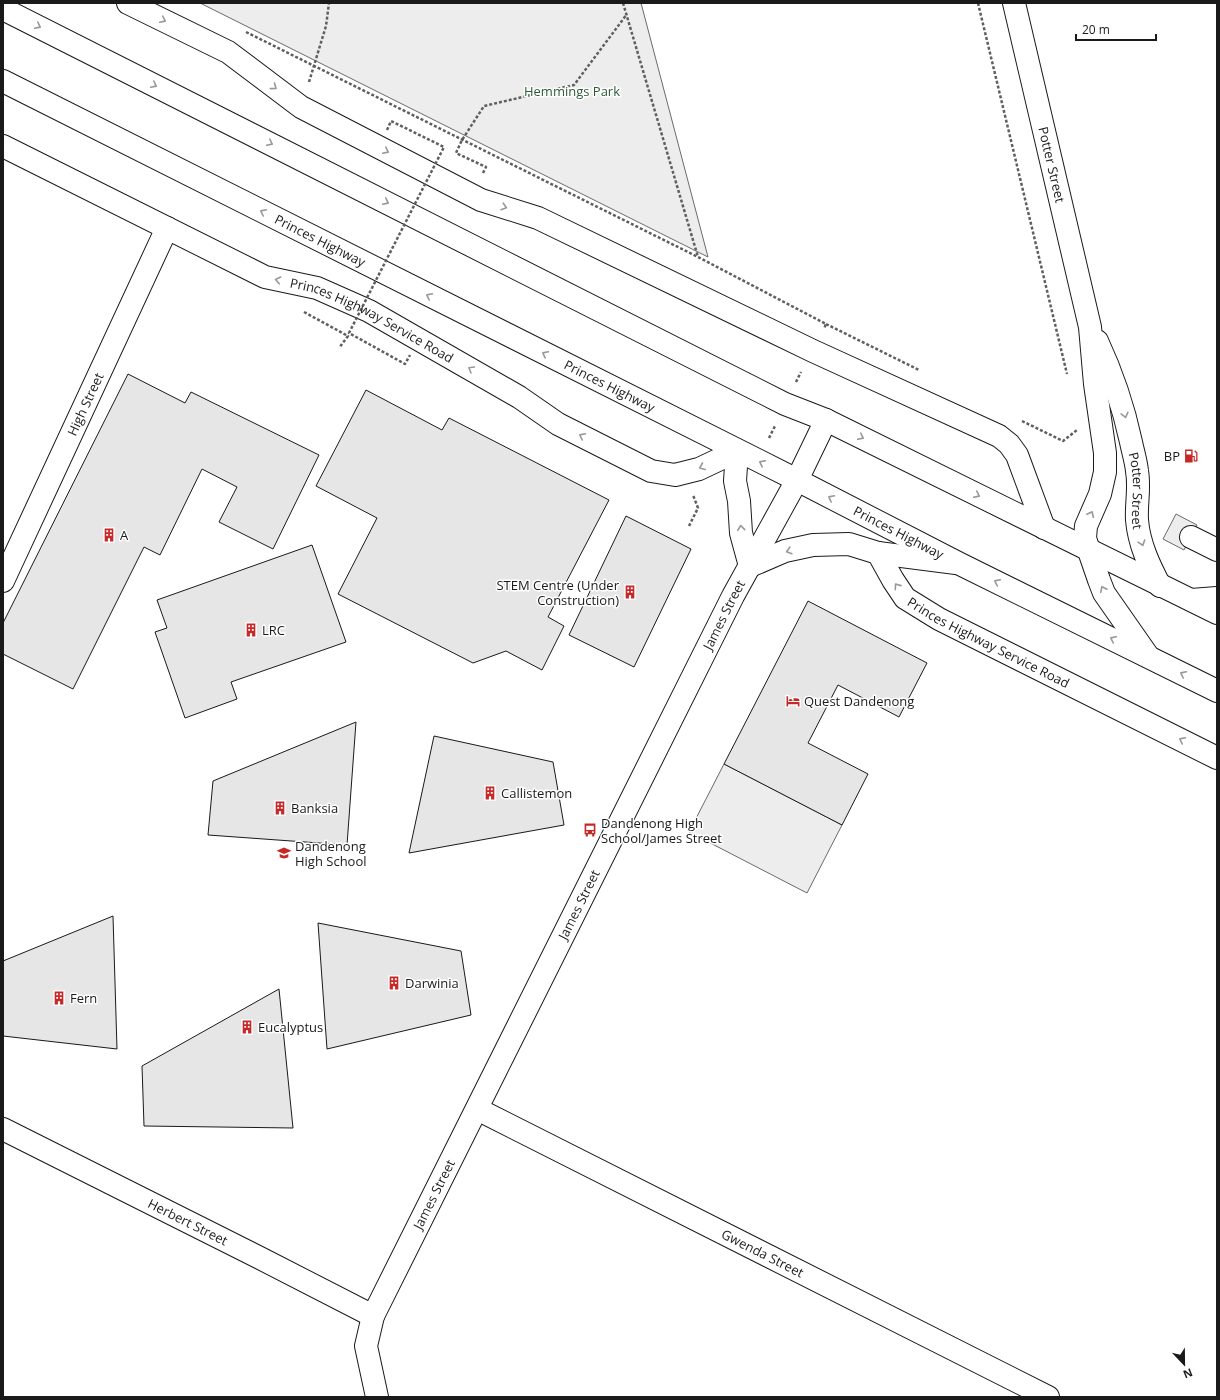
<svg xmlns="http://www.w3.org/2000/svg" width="1220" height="1400" font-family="'Open Sans',sans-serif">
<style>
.built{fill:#ededed;stroke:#6a6a6a}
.building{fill:#e6e6e6;stroke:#1a1a1a}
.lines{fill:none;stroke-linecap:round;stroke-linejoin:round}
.minor-casing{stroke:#1a1a1a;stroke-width:24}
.highway-casing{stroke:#1a1a1a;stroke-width:24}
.path{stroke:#5f5f5f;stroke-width:2.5;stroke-dasharray:3 2;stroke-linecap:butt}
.minor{stroke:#fff;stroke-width:22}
.highway{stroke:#fff;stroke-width:22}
.path-bridge{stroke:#5f5f5f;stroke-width:2.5;stroke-dasharray:3 2;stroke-linecap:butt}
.oneway{stroke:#989898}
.labels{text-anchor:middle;stroke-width:3;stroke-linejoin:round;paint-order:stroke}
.park-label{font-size:13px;fill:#2b5a34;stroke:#fff}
.street-label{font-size:13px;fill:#1a1a1a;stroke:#fff}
.poi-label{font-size:13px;fill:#1a1a1a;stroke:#fff;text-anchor:start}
</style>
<rect width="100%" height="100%" fill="#fff"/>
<!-- built -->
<g class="built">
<path d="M200 3H641L708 257Z"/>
<path d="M1176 514 1197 525 1184 550 1163 539Z"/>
<path d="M724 764 842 825 807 893 689 832Z"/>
</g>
<!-- building -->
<g class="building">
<path d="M128 374 185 403 191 392 319 455 273 549 219 522 237 487 202 469 160 555 144 547 73 689 3 654V623Z"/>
<path d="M366 390 442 430 449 418 609 500 548 617 564 626 542 670 506 651 473 663 338 594 377 518 316 486Z"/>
<path d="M626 516 691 549 634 667 569 635Z"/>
<path d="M312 545 346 642 231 682 237 699 185 718 155 632 167 628 157 600Z"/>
<path d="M808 601 927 663 899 717 838 685 808 743 868 774 842 825 724 764Z"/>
<path d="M356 722 347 845 208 835 213 781Z"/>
<path d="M434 736 553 762 564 825 409 853Z"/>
<path d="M113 916 117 1049 3 1036V961Z"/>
<path d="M318 923 461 951 471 1015 327 1049Z"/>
<path d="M279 989 293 1128 144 1126 142 1066Z"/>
</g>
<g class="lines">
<!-- minor casing -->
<g class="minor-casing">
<g id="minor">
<path d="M128 3 228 52 301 107 481 200 538 218 813 351 999 436 1009 444 1017 455 1044 528"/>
<path id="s1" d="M1014 3 1090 327 1095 384 1105 453V472L1100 494 1086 526 1085 538 1089 551"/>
<path id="s2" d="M3 146 265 277 317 288 369 311 519 397 558 424 651 471 675 475 699 469 737 451"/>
<path id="s3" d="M1097 341C1113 375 1123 405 1131 442 1133 452 1136 461 1137 471 1140 488 1136 504 1137 520 1139 544 1149 565 1160 586"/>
<path id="s4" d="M737 451 735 481 739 501 741 533 750 566 785 551 813 545 849 544 878 553 893 580 905 598 939 619 1217 758"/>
<path d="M1191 537 1217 550"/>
<path d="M878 553 956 563"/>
<path id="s5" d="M3 581 167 228"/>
<path d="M1191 600 1217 598"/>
<path id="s6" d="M477 1109 1048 1397"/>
<path id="s7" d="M3 1129 260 1258 373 1316"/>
<path id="s8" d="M377 1397 366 1346 373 1316 733 596 797 480"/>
</g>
</g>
<!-- highway casing -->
<g class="highway-casing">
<g id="highway">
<path d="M3 9 785 404 826 420 1217 613"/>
<path id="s9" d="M3 81 797 480 960 564 1217 691"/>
<path d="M797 480 826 420"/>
<path d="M1089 551 1099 580 1104 593 1148 656"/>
</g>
</g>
<!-- path -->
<g class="path">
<path d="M623 3 698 257"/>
<path d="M978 3 1067 374"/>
<path d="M246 32 698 257 826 324 824 329"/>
<path d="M309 82 326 26 329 3"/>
<path d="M483 173 486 167 456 153 462 140 484 106 574 85 627 14"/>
<path d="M304 312 348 336 339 348"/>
<path d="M826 324 919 370"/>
<path d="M796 382 801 372"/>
<path d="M1022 421 1063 441 1077 430"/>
<path d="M769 438 775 426"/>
<path d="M689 526 698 508 693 495"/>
</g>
<!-- minor -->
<use href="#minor" class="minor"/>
<!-- highway -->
<use href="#highway" class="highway"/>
<!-- path-bridge -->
<path class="path-bridge" d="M387 130 391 121 444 147 349 333 405 364 410 355"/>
</g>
<!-- one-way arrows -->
<defs><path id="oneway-chevron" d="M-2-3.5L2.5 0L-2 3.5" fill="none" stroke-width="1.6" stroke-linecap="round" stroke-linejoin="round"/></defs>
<g class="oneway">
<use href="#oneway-chevron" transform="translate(163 20) rotate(26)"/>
<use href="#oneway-chevron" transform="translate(38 26) rotate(27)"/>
<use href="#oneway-chevron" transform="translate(154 85) rotate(27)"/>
<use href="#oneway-chevron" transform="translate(274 87) rotate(37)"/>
<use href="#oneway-chevron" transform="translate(270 143) rotate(27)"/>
<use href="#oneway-chevron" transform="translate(386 151) rotate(27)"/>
<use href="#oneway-chevron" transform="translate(386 202) rotate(27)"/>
<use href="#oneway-chevron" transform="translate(504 207) rotate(18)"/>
<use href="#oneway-chevron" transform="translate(263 212) rotate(-153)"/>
<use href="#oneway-chevron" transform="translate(278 280) rotate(-168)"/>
<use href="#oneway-chevron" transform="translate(429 296) rotate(-153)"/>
<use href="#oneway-chevron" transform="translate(545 354) rotate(-153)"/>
<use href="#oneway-chevron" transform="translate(471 369) rotate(-150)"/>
<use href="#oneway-chevron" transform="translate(1125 415) rotate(76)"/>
<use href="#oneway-chevron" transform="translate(582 436) rotate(-153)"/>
<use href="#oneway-chevron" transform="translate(861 437) rotate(26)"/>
<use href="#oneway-chevron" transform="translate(762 463) rotate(-153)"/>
<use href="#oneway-chevron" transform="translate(702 467) rotate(157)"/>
<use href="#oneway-chevron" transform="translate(977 495) rotate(26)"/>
<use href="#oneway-chevron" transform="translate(831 498) rotate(-153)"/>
<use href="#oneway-chevron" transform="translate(1091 514) rotate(-65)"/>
<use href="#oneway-chevron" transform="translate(741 528) rotate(-96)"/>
<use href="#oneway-chevron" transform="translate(1142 543) rotate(72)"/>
<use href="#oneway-chevron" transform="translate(789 551) rotate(164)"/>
<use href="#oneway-chevron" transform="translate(997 582) rotate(-154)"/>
<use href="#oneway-chevron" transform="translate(897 586) rotate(-125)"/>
<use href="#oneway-chevron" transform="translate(1103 589) rotate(-116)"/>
<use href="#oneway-chevron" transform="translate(1113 639) rotate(-154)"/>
<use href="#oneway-chevron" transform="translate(1183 674) rotate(-154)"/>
<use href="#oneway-chevron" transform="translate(1182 740) rotate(-153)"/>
</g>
<!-- icons -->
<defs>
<g id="fuel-bare" transform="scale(1.08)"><path d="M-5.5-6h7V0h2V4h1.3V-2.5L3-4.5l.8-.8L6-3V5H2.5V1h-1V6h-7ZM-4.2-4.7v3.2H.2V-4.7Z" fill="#c62828" stroke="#fff" stroke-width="2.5" paint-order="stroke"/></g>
<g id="building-bare" transform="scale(1.08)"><path d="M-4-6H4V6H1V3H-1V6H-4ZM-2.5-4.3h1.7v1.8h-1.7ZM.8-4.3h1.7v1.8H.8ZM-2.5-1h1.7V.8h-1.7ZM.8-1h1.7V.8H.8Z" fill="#c62828" stroke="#fff" stroke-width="2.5" paint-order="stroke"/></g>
<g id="hotel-bare" transform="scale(1.08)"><path d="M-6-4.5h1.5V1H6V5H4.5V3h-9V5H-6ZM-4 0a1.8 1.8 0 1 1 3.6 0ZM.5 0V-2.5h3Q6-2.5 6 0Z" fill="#c62828" stroke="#fff" stroke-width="2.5" paint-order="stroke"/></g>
<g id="bus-bare" transform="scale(1.08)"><path d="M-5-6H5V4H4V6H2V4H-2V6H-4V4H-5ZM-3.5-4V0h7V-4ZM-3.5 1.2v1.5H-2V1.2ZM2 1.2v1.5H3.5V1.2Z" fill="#c62828" stroke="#fff" stroke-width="2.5" paint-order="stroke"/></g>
<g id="school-bare" transform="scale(1.08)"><path d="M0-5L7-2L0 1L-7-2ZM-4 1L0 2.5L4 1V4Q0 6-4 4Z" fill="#c62828" stroke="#fff" stroke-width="2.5" paint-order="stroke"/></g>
</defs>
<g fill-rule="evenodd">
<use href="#fuel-bare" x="1191" y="456"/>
<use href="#building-bare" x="109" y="535"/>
<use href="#building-bare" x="630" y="592"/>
<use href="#building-bare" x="251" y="630"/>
<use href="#hotel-bare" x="793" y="701"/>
<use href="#building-bare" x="490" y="793"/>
<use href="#building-bare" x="280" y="808"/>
<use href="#bus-bare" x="590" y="830"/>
<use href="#school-bare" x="284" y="853"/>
<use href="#building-bare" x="394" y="983"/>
<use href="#building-bare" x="59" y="998"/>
<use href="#building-bare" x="247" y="1027"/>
</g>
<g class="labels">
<!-- park labels -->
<g class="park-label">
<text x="572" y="96">Hemmings Park</text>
</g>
<!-- street labels -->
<g class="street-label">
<text dy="5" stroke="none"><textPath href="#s1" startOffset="166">Potter Street</textPath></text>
<text dy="5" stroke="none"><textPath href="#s9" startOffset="355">Princes Highway</textPath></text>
<text dy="5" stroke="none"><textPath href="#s2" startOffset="409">Princes Highway Service Road</textPath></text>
<text dy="5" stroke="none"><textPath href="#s9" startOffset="679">Princes Highway</textPath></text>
<text dy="5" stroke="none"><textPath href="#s5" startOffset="195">High Street</textPath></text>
<text dy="5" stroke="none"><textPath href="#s3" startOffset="156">Potter Street</textPath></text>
<text dy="5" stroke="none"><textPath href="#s9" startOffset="1003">Princes Highway</textPath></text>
<text dy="5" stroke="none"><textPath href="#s8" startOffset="867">James Street</textPath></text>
<text dy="5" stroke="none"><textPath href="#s4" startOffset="397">Princes Highway Service Road</textPath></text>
<text dy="5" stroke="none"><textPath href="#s8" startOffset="543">James Street</textPath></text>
<text dy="5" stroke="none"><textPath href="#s8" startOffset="219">James Street</textPath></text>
<text dy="5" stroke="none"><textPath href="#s7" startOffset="207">Herbert Street</textPath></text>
<text dy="5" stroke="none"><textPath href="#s6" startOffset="320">Gwenda Street</textPath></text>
</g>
<!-- poi labels -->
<g class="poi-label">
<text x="1180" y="461" text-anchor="end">BP</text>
<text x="120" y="540">A</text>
<text x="619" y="590" text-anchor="end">STEM Centre (Under<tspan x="619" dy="15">Construction)</tspan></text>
<text x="262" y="635">LRC</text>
<text x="804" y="706">Quest Dandenong</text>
<text x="501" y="798">Callistemon</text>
<text x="291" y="813">Banksia</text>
<text x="601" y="828">Dandenong High<tspan x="601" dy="15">School/James Street</tspan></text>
<text x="295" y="851">Dandenong<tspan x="295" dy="15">High School</tspan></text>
<text x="405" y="988">Darwinia</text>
<text x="70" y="1003">Fern</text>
<text x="258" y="1032">Eucalyptus</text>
</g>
</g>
<!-- border -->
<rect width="1220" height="1400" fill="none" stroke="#1a1a1a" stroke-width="8"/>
<!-- north arrow -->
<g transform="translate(1184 1364) rotate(158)" stroke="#ffffff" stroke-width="3" paint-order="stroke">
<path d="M0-3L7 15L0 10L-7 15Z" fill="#1a1a1a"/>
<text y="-6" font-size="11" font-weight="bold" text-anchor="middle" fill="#1a1a1a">N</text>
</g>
<!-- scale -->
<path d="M1076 34v6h80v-6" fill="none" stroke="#1a1a1a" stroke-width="2"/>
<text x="1082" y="34" font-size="12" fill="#1a1a1a" stroke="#ffffff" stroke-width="3" paint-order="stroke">20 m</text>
</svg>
